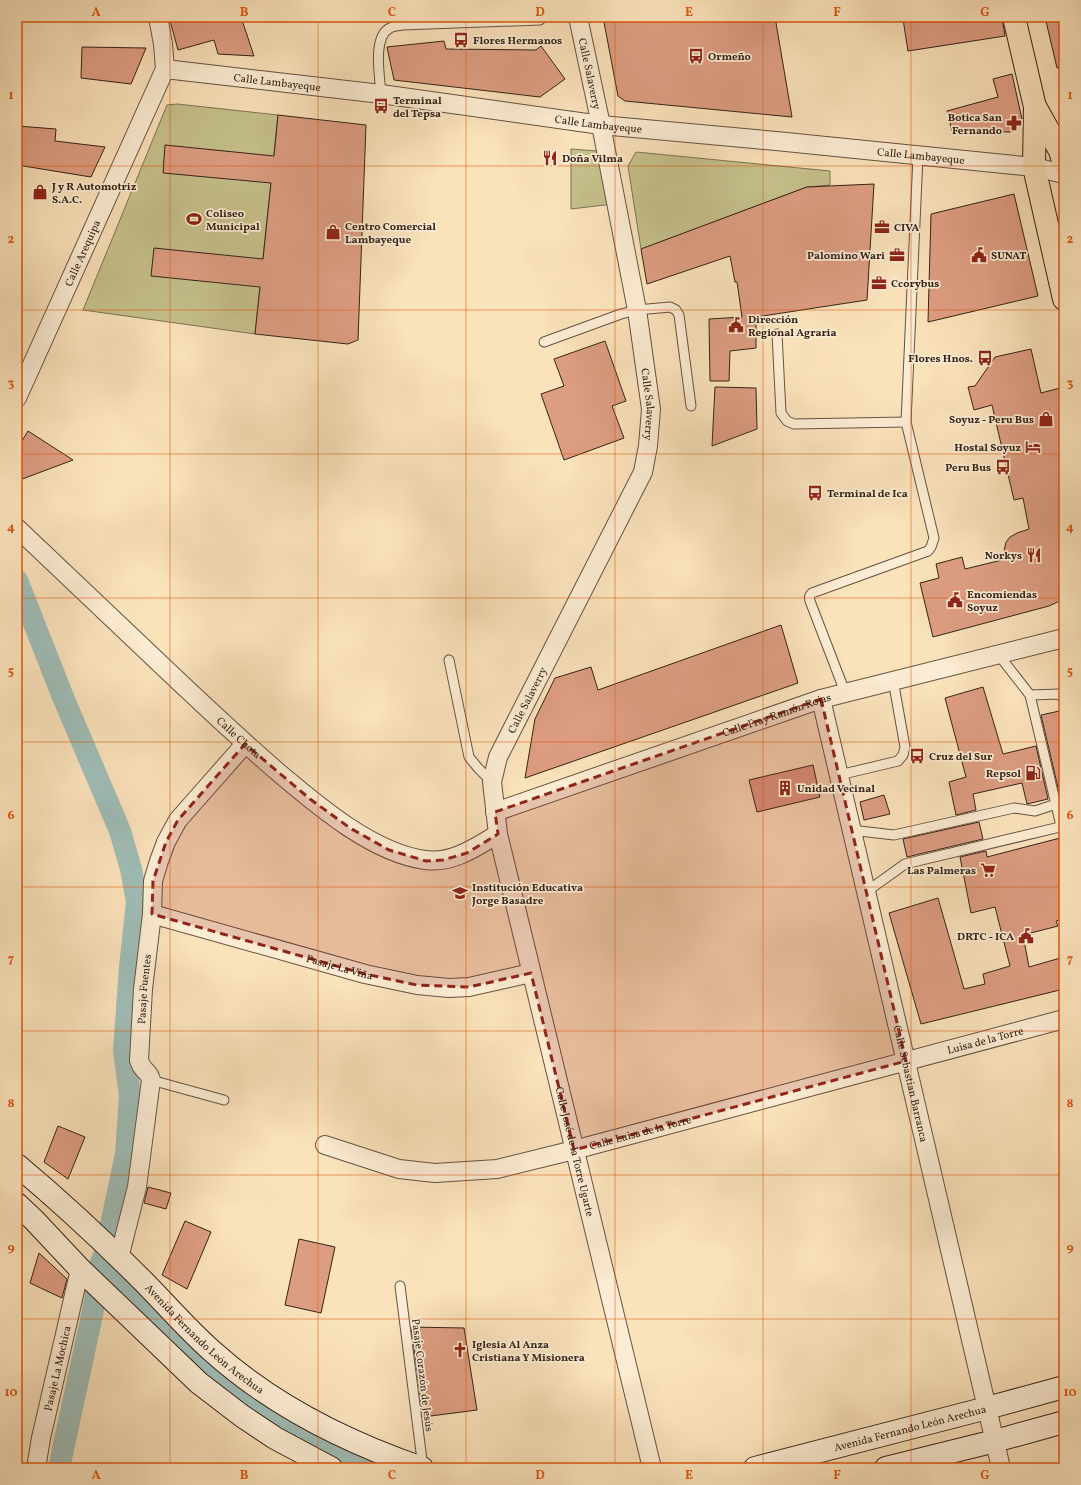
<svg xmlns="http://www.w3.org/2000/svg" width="1081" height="1485" font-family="Vollkorn,serif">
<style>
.green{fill:#c5c18c;stroke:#7d7252}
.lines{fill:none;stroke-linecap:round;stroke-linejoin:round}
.canal{stroke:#9fbdb7;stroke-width:22}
.building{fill:#dd9d82;stroke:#352217}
.lane-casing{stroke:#665240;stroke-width:11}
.street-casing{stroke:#665240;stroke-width:20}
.secondary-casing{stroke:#352217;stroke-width:24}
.primary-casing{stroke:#352217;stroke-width:24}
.path{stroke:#352217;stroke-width:2.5;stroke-dasharray:1 2;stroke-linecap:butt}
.lane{stroke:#fcecd3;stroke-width:9}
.street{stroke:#fcecd3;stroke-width:18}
.secondary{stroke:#fcecd3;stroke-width:22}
.primary{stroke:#fae2bb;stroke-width:22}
.marked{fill:#8f2418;fill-opacity:0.2;stroke:#8f2418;stroke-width:3;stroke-dasharray:8 5;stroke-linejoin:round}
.grid{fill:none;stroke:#df560d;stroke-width:1;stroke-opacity:0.55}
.labels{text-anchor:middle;stroke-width:3.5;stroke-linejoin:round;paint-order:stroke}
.poi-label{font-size:11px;font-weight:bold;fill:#352217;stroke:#fcecd3;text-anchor:start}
.street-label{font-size:11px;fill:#352217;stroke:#fcecd3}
.neatline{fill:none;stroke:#df560d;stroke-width:1.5}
.grid-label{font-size:13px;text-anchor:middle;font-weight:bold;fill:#df560d}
</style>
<rect width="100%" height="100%" fill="#fae2bb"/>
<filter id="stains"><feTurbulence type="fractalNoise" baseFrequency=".005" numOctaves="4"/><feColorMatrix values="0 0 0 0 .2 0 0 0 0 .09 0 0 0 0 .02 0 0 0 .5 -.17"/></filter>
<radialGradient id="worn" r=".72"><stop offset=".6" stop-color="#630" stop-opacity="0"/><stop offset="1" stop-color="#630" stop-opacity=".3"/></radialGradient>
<!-- green -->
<g class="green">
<path d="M177 104 278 115 255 334 83 310 167 105Z"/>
<path d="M571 149 597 151 613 204 571 209Z"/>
<path d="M636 152 830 171V185L807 187 641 249 628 166Z"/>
</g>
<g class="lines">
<!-- canal -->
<g class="canal">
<path d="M17 580 63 697 120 831 131 869 137 902 130 967 124 1050 130 1096 126 1154 105 1253 101 1263 94 1306 59 1468"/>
<path d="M101 1263 160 1317 214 1369 274 1414 333 1448 384 1468"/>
</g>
</g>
<!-- building -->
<g class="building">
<path d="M169 17H241L254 56 218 54 214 40 178 50Z"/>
<path d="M603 17H775L792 117 625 101 618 96Z"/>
<path d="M917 17H1002L1005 36 908 51 903 19Z"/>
<path d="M1045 17H1064V67L1057 68Z"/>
<path d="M444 41 446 49 536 50 541 46 565 79 540 97 394 80 387 47Z"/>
<path d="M82 47 146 48 131 84 81 78Z"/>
<path d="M1012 74 1022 119 1011 132 952 131 947 111 998 97 993 79Z"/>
<path d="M278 115 366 125 358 340 348 344 255 334 260 287 151 276 154 248 263 259 271 183 163 173 165 145 274 156Z"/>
<path d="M17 126 56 129 55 141 105 147 91 177 17 165Z"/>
<path d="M874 184 867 300 756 317V348L730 351 729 381H710L709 319 742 317 737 282H735L730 256 647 284 641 249 807 187Z"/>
<path d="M1014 194 1038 296 928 322 931 214Z"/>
<path d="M605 341 626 401 612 406 624 438 564 460 541 394 564 386 554 359Z"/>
<path d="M1031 349 1041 393 1060 388 1064 407V599L1049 606 933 637 920 583 939 578 936 564 962 557 965 569 1002 560 1006 542 1010 537 1017 533 1029 529 1023 498 1014 500 992 405 974 410 968 387 975 386 995 357Z"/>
<path d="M715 387 756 388 757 429 712 446Z"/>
<path d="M28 431 73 460 17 481V449Z"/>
<path d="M781 625 798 683 525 778 535 719 555 678 591 667 598 690Z"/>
<path d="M983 687 1003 754 1036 746 1048 799 1027 804 1022 783 973 794 976 810 956 815 949 782 966 777 945 698Z"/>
<path d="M1064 710V795L1060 796 1041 715Z"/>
<path d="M813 765 820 797 757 812 749 780Z"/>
<path d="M884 795 890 814 864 820 860 802Z"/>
<path d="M979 822 983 839 907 857 903 839Z"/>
<path d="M1064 837V919L1056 921 1058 926 1023 935 1029 967 1064 957V989L921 1024 889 913 938 898 964 989 985 984 983 974 1010 966 995 907 971 913 960 857 986 851 987 857Z"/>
<path d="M58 1126 85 1137 68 1179 44 1162Z"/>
<path d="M148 1187 171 1193 166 1209 144 1203Z"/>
<path d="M185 1221 211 1232 187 1289 162 1275Z"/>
<path d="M299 1239 335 1247 321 1313 285 1305Z"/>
<path d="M39 1253 67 1279 62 1298 30 1283Z"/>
<path d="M411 1327 464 1328 477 1410 423 1417Z"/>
</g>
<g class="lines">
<!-- lane casing -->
<g class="lane-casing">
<g id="lane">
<path d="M381 94C380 77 372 37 390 28 393 26 399 26 402 25L540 20"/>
<path d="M777 334 781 413 787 421 794 424 906 422"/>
<path d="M544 342 621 314 637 310 670 307 676 310 679 315 691 406"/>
<path d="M998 654 1030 695 1061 826"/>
<path d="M449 660 469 757 478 768 492 782"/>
<path d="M845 692 810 601C809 597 809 596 812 593L928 551 931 547 934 538 906 422 918 156"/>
<path d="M1030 695 1059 694 1064 699"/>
<path d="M839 775 898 761 903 755 905 747 893 680"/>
<path d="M851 830 894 835 1014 808 1035 811 1056 804 1064 806"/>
<path d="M866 892 905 864 1064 826"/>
<path d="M151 1080 224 1100"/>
<path d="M400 1286 423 1468"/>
</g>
</g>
<!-- street casing -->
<g class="street-casing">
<g id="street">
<path id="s1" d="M578 17 601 125 637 310 651 409 648 446 643 472 498 757 492 782 498 834 652 1468"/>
<path id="s2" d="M165 69 381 94 601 125 776 141 1034 167 1064 174"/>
<path id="s3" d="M17 398 165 69 163 44 158 17"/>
<path id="s4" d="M17 528C69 577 121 626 173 676 208 709 243 742 279 773 318 806 373 853 425 860 452 864 476 847 498 834"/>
<path id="s5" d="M821 699 1001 1468"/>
<path id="s6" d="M495 812 821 699 1064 638"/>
<path id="s7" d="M152 914 365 974 417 985 449 988 469 987 531 973"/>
<path id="s8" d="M325 1145 399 1169 435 1173 497 1169 574 1150 1064 1019"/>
<path id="s9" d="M119 1258 137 1187 151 1080C149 1070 142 1072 139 1060L143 989 152 914 153 881 159 861 166 842 178 820 245 744"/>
<path id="s10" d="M36 1468 41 1438 80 1269"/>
</g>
</g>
<!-- secondary casing -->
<g class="secondary-casing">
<g id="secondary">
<path id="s11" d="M17 1165C60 1201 102 1240 142 1280 165 1303 187 1329 212 1351 272 1405 346 1442 422 1468"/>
<path d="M17 1204 34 1220 80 1269 199 1383 242 1416 275 1438 331 1468"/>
<path id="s12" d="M755 1468 987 1408 1064 1387"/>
<path d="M886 1468 995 1441 1064 1422"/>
</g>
</g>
<!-- primary casing -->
<g class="primary-casing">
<g id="primary">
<path d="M1014 17 1035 107 1034 167 1064 299"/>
<path d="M1036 108 1060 151 1064 164"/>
</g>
</g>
<!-- path -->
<path class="path" d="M17 1241 23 1240"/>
<!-- lane -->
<use href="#lane" class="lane"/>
<!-- street -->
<use href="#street" class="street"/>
<!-- secondary -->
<use href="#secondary" class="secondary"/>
<!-- primary -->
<use href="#primary" class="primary"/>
</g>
<!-- marked area -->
<path class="marked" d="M821 699 906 1061 574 1150 531 973 469 987 417 985 365 974 152 914 153 881 166 842 178 820 245 744 310 799 350 828 389 850 426 861 443 860 467 853 498 834 495 812Z"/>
<!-- grid -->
<path class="grid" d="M170 17V1468M318 17V1468M466 17V1468M615 17V1468M763 17V1468M911 17V1468M17 166H1064M17 310H1064M17 454H1064M17 598H1064M17 742H1064M17 887H1064M17 1031H1064M17 1175H1064M17 1319H1064"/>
<!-- icons -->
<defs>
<g id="bus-bare" transform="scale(1.2)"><path d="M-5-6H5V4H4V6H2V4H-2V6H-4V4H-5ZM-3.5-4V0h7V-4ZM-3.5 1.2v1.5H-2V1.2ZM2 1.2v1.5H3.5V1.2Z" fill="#8f2418" stroke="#fcecd3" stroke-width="2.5" paint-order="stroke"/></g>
<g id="pharmacy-bare" transform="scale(1.2)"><path d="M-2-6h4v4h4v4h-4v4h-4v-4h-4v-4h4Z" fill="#8f2418" stroke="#fcecd3" stroke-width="2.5" paint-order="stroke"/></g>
<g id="restaurant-bare" transform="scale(1.2)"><path d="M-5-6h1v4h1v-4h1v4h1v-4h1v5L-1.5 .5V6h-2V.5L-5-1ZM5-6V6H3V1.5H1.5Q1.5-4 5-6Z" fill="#8f2418" stroke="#fcecd3" stroke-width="2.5" paint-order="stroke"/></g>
<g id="shop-bare" transform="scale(1.2)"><path d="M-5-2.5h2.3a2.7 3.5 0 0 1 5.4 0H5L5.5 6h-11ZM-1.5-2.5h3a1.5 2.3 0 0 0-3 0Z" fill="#8f2418" stroke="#fcecd3" stroke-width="2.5" paint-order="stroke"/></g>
<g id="stadium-bare" transform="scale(1.2)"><path d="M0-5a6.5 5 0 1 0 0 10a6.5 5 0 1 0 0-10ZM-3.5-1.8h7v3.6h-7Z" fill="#8f2418" stroke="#fcecd3" stroke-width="2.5" paint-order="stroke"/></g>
<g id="office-bare" transform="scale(1.2)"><path d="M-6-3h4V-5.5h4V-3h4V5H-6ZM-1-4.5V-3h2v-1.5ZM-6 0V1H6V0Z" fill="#8f2418" stroke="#fcecd3" stroke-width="2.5" paint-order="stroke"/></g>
<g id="civic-bare" transform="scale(1.2)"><path d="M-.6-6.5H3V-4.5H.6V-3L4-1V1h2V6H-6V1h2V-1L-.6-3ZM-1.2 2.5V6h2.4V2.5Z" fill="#8f2418" stroke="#fcecd3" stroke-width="2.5" paint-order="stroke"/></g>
<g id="hotel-bare" transform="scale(1.2)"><path d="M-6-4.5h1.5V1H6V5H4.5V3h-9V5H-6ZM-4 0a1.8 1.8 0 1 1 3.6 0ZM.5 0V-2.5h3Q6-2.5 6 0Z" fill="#8f2418" stroke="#fcecd3" stroke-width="2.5" paint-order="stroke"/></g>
<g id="fuel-bare" transform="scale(1.2)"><path d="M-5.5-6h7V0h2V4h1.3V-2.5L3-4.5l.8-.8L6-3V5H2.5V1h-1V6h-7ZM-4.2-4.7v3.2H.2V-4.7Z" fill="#8f2418" stroke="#fcecd3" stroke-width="2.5" paint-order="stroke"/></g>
<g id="building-bare" transform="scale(1.2)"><path d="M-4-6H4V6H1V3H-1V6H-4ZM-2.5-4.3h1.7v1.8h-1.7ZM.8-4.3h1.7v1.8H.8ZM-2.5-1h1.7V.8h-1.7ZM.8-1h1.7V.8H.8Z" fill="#8f2418" stroke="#fcecd3" stroke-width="2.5" paint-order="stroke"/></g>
<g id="supermarket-bare" transform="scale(1.2)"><path d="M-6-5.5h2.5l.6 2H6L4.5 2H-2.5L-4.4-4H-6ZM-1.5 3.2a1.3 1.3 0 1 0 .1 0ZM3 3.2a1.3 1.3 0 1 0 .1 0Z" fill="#8f2418" stroke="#fcecd3" stroke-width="2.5" paint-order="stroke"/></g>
<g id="school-bare" transform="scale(1.2)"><path d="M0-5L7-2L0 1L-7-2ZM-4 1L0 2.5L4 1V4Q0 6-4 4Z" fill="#8f2418" stroke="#fcecd3" stroke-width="2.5" paint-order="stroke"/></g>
<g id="church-bare" transform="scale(1.2)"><path d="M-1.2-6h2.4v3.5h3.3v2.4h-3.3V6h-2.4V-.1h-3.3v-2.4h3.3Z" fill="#8f2418" stroke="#fcecd3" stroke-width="2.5" paint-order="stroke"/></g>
</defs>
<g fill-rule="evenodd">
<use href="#bus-bare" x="461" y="40"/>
<use href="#bus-bare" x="696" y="56"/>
<use href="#bus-bare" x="381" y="106"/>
<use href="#pharmacy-bare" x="1014" y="123"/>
<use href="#restaurant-bare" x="550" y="158"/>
<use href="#shop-bare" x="40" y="192"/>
<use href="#stadium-bare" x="194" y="219"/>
<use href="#office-bare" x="882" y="227"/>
<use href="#shop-bare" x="333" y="232"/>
<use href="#office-bare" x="897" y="255"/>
<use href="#civic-bare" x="979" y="255"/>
<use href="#office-bare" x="879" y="283"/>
<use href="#civic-bare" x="736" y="325"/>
<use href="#bus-bare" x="985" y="358"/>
<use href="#shop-bare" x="1046" y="419"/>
<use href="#hotel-bare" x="1033" y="447"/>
<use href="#bus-bare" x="1003" y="467"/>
<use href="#bus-bare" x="815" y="493"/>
<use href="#restaurant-bare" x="1034" y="555"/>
<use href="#civic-bare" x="955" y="600"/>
<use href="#bus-bare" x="917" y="756"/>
<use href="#fuel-bare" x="1033" y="773"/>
<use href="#building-bare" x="785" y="788"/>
<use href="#supermarket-bare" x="988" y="870"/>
<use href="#school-bare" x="460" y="893"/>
<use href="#civic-bare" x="1026" y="936"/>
<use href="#church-bare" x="460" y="1350"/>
</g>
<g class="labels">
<!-- poi labels -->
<g class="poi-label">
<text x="473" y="44">Flores Hermanos</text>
<text x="708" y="60">Ormeño</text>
<text x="393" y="104">Terminal<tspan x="393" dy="13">del Tepsa</tspan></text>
<text x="1002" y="121" text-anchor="end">Botica San<tspan x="1002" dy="13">Fernando</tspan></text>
<text x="562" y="162">Doña Vilma</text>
<text x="52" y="190">J y R Automotriz<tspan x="52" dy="13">S.A.C.</tspan></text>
<text x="206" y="217">Coliseo<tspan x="206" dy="13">Municipal</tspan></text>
<text x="345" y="230">Centro Comercial<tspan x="345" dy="13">Lambayeque</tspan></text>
<text x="894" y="231">CIVA</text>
<text x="885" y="259" text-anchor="end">Palomino Wari</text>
<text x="991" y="259">SUNAT</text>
<text x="891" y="287">Ccorybus</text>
<text x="748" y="323">Dirección<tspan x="748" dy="13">Regional Agraria</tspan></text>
<text x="973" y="362" text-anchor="end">Flores Hnos.</text>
<text x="1034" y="423" text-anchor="end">Soyuz - Peru Bus</text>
<text x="1021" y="451" text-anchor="end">Hostal Soyuz</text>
<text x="991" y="471" text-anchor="end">Peru Bus</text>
<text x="827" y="497">Terminal de Ica</text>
<text x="1022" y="559" text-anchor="end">Norkys</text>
<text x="967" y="598">Encomiendas<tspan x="967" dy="13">Soyuz</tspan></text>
<text x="929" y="760">Cruz del Sur</text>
<text x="1021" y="777" text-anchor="end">Repsol</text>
<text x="797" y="792">Unidad Vecinal</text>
<text x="976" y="874" text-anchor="end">Las Palmeras</text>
<text x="472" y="891">Institución Educativa<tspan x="472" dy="13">Jorge Basadre</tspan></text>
<text x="1014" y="940" text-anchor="end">DRTC - ICA</text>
<text x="472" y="1348">Iglesia Al Anza<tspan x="472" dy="13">Cristiana Y Misionera</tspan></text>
</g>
<!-- street labels -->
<g class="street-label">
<text dy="4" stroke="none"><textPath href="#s1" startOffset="58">Calle Salaverry</textPath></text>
<text dy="4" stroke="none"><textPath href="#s2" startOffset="113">Calle Lambayeque</textPath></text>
<text dy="4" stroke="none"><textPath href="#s2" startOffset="437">Calle Lambayeque</textPath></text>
<text dy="4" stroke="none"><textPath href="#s2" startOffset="761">Calle Lambayeque</textPath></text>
<text dy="4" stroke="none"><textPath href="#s3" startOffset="159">Calle Arequipa</textPath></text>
<text dy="4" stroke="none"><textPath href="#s1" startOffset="394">Calle Salaverry</textPath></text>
<text transform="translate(527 700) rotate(-63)" y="4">Calle Salaverry</text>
<text dy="4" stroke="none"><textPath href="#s6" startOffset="298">Calle Fray Ramón Rojas</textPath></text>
<text dy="4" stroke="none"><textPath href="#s4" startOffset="305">Calle Chota</textPath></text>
<text dy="4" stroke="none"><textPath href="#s7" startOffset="195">Pasaje La Viña</textPath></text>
<text dy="4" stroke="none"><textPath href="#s9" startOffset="276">Pasaje Fuentes</textPath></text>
<text dy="4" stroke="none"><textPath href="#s8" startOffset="681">Luisa de la Torre</textPath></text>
<text dy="4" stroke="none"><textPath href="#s5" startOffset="395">Calle Sebastian Barranca</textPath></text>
<text dy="4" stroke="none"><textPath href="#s8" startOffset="324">Calle Luisa de la Torre</textPath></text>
<text dy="4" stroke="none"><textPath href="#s1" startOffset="1187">Calle José de la Torre Ugarte</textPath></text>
<text dy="4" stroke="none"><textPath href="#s11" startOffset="256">Avenida Fernando León Arechua</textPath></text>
<text dy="4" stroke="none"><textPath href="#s10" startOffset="102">Pasaje La Mochica</textPath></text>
<text transform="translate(423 1375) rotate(83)" y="4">Pasaje Corazón de Jesús</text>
<text dy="4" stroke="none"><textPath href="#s12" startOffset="160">Avenida Fernando León Arechua</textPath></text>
</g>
</g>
<!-- margin -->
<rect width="1081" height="1485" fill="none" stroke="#fae2bb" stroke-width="44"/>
<rect x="22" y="22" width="1037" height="1441" class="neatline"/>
<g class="grid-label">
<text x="96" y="16">A</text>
<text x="244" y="16">B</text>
<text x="392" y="16">C</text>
<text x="540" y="16">D</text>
<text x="689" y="16">E</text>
<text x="837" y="16">F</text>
<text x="985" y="16">G</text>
<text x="11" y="99">1</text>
<text x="1070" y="99">1</text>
<text x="11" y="243">2</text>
<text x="1070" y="243">2</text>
<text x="11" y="387">3</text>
<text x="1070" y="387">3</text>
<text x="11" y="531">4</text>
<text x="1070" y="531">4</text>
<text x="11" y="675">5</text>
<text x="1070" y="675">5</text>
<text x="11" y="819">6</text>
<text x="1070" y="819">6</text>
<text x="11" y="963">7</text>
<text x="1070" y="963">7</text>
<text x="11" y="1107">8</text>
<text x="1070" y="1107">8</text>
<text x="11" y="1251">9</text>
<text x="1070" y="1251">9</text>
<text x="11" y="1396">10</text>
<text x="1070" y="1396">10</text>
<text x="96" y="1479">A</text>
<text x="244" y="1479">B</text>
<text x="392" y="1479">C</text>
<text x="540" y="1479">D</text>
<text x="689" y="1479">E</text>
<text x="837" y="1479">F</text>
<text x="985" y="1479">G</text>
</g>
<rect width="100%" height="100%" filter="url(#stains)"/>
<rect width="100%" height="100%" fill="url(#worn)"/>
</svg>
